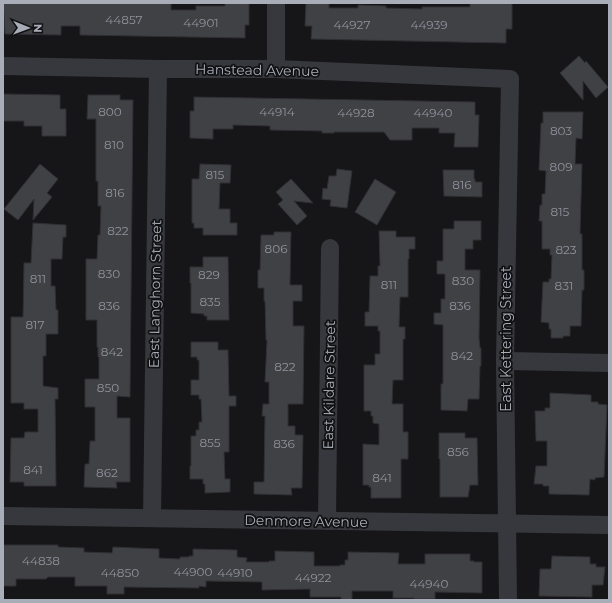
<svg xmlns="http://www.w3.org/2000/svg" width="612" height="603" font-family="Montserrat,sans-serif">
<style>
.building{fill:#404145;stroke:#303034}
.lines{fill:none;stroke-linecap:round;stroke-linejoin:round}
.minor{stroke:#37383d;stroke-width:18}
.labels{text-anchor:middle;stroke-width:3.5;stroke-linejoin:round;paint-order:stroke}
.number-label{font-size:12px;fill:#8e929b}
.street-label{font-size:14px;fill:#a8adb8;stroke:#111113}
</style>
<rect width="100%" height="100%" fill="#161618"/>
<!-- building -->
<g class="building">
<path d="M3 3H171V10H196V6H225V3H249V25H245V38L80 35V26H61V35L5 34Z"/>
<path d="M306 3H329V8H358V5L386 6V8L422 9V7H470V3H512V29H506V43L311 39 312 26H305Z"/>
<path d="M579 56 585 63 586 61 608 87 596 98 583 81V100L560 73Z"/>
<path d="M3 94 60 95V109H66V136H42V126H24V121H3Z"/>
<path d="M88 95H120V100H133L130 397 117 396V418H130V482H116L117 488 84 487 85 464H89L90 441H95V407H85V379H99V357H98V347H97V320H86V259H97L98 235H100L101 206H98V181H96V119H87Z"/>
<path d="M194 97 475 102V115H479L478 147H454L455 133H439V128H412V140H390L384 132H334V133H322V131L270 130V126L233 125V129H213V139L190 138V111H194Z"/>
<path d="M543 112H583L582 139 576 138 575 164H582L580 234H582V270H584V290H582L581 326H570V336H563V338H551V329H549V323L541 322 543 282H549V279H551L552 255H550V249H542V221H539L540 205H542V194H545L546 171 539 170 541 123H543Z"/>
<path d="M40 164 58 179 47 193 52 197 33 220 34 199 18 220 4 209Z"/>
<path d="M200 164 231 165 230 183H220L219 209H230V223H237V235H203V228H194V223H192V179H199Z"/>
<path d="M337 169 352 171 347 208 330 206 331 200 322 199 323 188 327 189 329 176H336Z"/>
<path d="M443 170H474V179H475V182H482V197L444 196Z"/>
<path d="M291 179 313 203 294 201 307 216 297 225 278 204 283 200 276 192Z"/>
<path d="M375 179 396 192 377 225 355 212Z"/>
<path d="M454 221H481V240H473V249H465V270H480L479 338 480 348H481V366H480L479 399H468L467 411 441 410V384H443V325L434 324V313H441V299H445V274H437V261H443V229H454Z"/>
<path d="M33 223 66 225V237H63L62 259H51V286H55L56 310H58V334H46V356H43V386L58 388V399H55L56 486H24V482H10L11 438H24L25 432H38V409H24V403H11V317H23L24 263H31Z"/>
<path d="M379 231H396V237H415V249H409V259H408V297H400L399 327H405V339H403V380H393L392 404H403V432H408V459H401V498H371V487H369V485H363V444L379 445V424L373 423V416H371V411H364V365H375V354H380V331H378V326H365V312H369L370 276H378V266H380Z"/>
<path d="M274 232H291L290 282V285H302V301H293V326H304L303 404H288V426H295V435H303L302 488H291L292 495 254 494V482H264L265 416H262L263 404H269V382H265L267 340H266L265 301H264V288H258V270H260L261 235H274Z"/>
<path d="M203 257H228L229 320H207V316H204V314L191 313V283H190V267H203Z"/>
<path d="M191 342H218V350H228L229 396H236V406H229V452H224L225 479H230V492L205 493V484H203V479H190V466H191V436H196V430H199V422H202L201 399H199V395H191V380H199V360H197V357H191Z"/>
<path d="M550 393 591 395V402H598V404L607 405 604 477 595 478V480L590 479 589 495 549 494V486H543V484H534L536 466H547V441H536L535 411H545V408H550Z"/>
<path d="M439 433H465V438H477L478 485H470L468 497H440V459H439Z"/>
<path d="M3 545H58V547L84 548V552L112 553 113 547 159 549V558L180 559V557H189V556H193V549L237 550V557L247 558 246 562H269V561H275V551L314 552V566H340V565H345V560H348V552L399 553 398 564H425V554H470V561H474V562H482V593L435 592V599H414V598H393V591H352V600L341 599V597H310V589L262 590V582L206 581V587L199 586V588L124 587V594H107V586H75V577H48L46 579H16V586H3Z"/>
<path d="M552 556 590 557V564H596V567H605L603 585H592V597L539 596 540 569H551Z"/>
</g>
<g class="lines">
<!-- minor -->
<g class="minor">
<path d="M3 66 158 69H276L510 79 505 361 508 600"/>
<path d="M276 69V3"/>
<path d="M505 361 609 363"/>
<path d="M3 516 609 525"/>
<path d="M152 518 158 69"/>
<path d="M327 521 330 248"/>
</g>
</g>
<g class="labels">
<!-- number labels -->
<g class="number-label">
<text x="124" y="24">44857</text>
<text x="201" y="27">44901</text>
<text x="352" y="29">44927</text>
<text x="429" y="29">44939</text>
<text x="110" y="116">800</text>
<text x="277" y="116">44914</text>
<text x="356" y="117">44928</text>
<text x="433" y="117">44940</text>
<text x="561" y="135">803</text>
<text x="114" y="149">810</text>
<text x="561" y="171">809</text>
<text x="215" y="179">815</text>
<text x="462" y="189">816</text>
<text x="115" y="197">816</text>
<text x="560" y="216">815</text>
<text x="118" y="235">822</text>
<text x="276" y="253">806</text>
<text x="566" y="254">823</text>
<text x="109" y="278">830</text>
<text x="209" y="279">829</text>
<text x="38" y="283">811</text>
<text x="463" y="285">830</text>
<text x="389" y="289">811</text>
<text x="564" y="290">831</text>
<text x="210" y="306">835</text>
<text x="109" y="310">836</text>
<text x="460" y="310">836</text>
<text x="35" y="329">817</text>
<text x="112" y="356">842</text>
<text x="462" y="360">842</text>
<text x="285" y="371">822</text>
<text x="108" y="392">850</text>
<text x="210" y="447">855</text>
<text x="284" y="448">836</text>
<text x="458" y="456">856</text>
<text x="33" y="474">841</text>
<text x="107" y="477">862</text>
<text x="382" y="482">841</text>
<text x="41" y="565">44838</text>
<text x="193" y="576">44900</text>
<text x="120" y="577">44850</text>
<text x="235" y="577">44910</text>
<text x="313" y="582">44922</text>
<text x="429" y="588">44940</text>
</g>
<!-- street labels -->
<g class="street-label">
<text transform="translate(257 70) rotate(1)" y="5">Hanstead Avenue</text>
<text transform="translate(155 294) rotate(-89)" y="5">East Langhorn Street</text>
<text transform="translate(506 339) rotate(-90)" y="5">East Kettering Street</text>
<text transform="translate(329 385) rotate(-89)" y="5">East Kildare Street</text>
<text transform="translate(306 521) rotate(1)" y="5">Denmore Avenue</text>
</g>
</g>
<!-- border -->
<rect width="612" height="603" fill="none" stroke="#a8adb8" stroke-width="8"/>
<!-- north arrow -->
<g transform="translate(28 28) rotate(91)" stroke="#111113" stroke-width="3" paint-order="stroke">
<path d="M0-3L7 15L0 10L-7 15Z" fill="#a8adb8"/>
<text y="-6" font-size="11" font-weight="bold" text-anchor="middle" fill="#a8adb8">N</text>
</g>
</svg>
